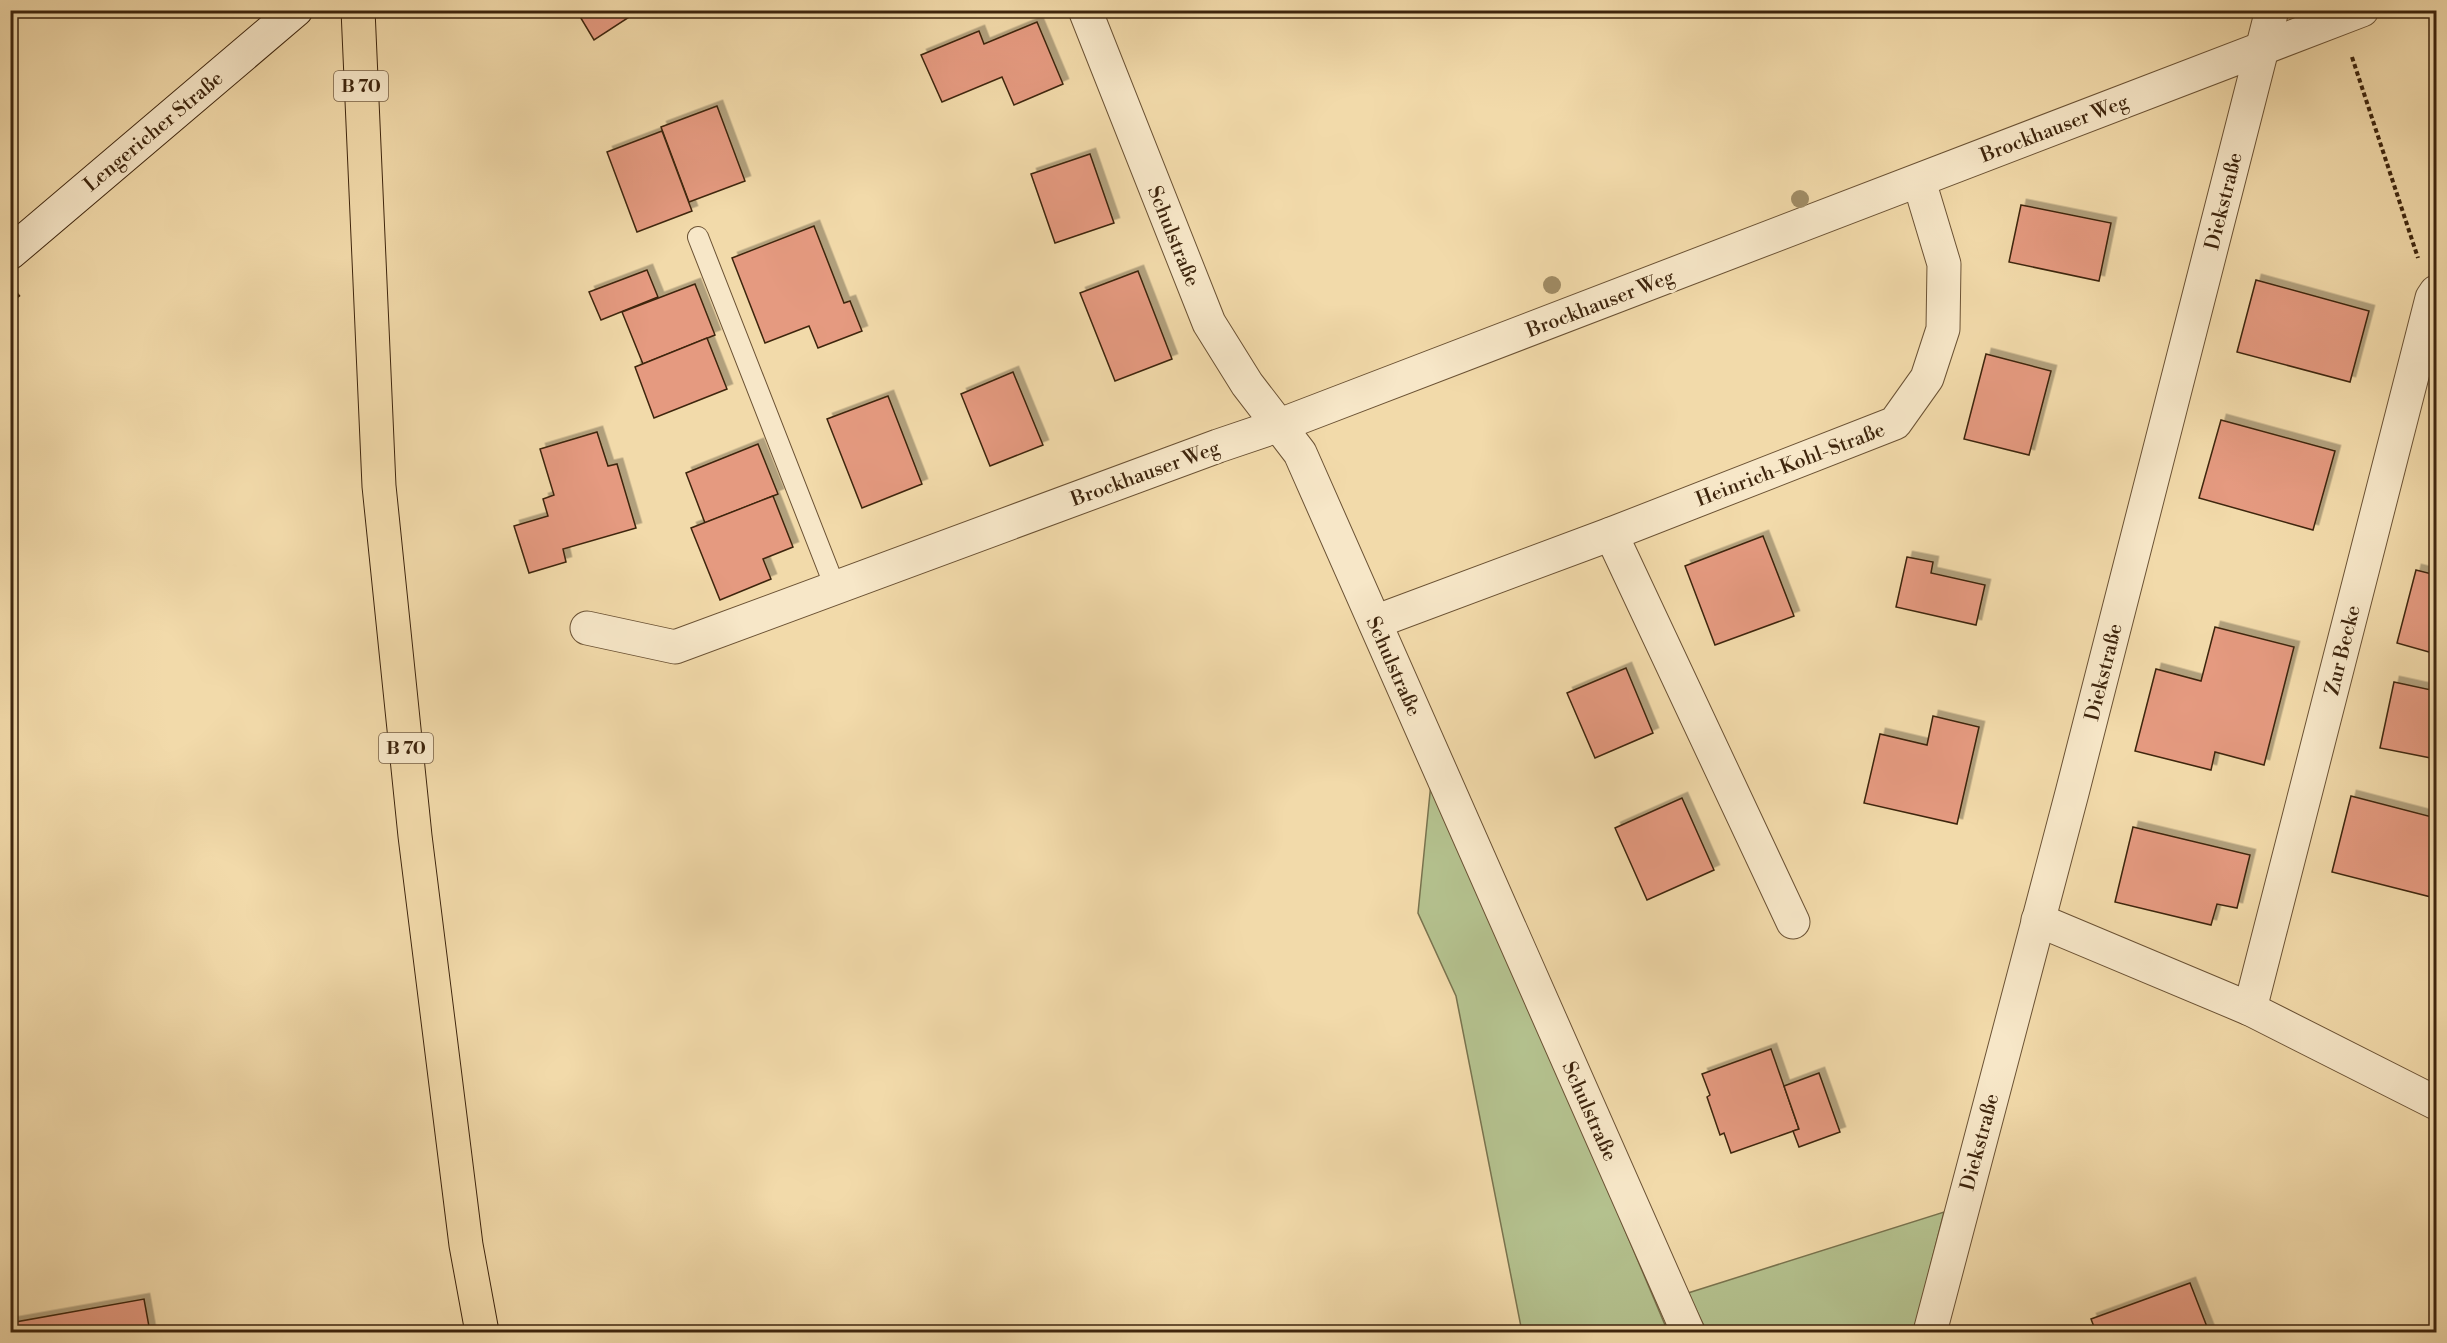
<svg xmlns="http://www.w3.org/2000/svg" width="2447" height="1343" font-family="'Libre Bodoni',serif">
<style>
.green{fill:#b4c18e;stroke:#79734e;stroke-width:1.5}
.building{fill:#e59a80;stroke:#3e250d;stroke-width:1.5;filter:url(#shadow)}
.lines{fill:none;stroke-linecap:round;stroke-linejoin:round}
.service-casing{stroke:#6b5234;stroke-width:22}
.minor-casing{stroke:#6b5234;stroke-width:35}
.secondary-casing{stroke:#3e250d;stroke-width:35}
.primary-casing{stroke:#3e250d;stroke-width:35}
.path{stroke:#3e250d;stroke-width:4;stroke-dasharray:4.5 3;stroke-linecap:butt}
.service{stroke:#f7e7c8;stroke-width:20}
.minor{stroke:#f7e7c8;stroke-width:33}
.secondary{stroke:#f7e7c8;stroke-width:33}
.primary{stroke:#f2daaa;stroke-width:33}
.tree{fill:#a08c65}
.labels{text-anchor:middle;stroke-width:6;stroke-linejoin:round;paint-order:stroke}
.shield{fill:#f7e7c8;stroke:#765f45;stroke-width:1.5}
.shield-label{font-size:18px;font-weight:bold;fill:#3e250d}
.street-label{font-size:20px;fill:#3e250d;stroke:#f7e7c8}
</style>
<defs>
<filter id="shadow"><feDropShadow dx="5.5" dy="-5.5" stdDeviation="0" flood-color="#0004"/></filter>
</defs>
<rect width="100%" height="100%" fill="#f2daaa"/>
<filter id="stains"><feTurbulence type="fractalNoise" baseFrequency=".00333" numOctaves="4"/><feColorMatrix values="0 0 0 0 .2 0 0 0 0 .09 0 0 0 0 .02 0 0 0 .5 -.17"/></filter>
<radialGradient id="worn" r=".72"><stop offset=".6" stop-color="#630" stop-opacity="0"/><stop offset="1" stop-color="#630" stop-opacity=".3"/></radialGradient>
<!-- green -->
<g class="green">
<path d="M1432 773 1668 1332H1522L1456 996 1418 913Z"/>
<path d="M1944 1212 1914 1332H1707L1688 1293Z"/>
</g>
<!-- building -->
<g class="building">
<path d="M576 10H640L594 40Z"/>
<path d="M1037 22 1063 84 1014 105 1002 77 942 102 921 55 979 31 984 44Z"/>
<path d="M717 106 745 181 689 202 661 127Z"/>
<path d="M2436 126V148L2431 128Z"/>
<path d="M662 131 692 211 637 232 607 152Z"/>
<path d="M1090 154 1114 223 1055 243 1031 174Z"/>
<path d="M2021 205 2111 223 2099 281 2009 262Z"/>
<path d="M814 226 844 303 850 301 862 331 818 348 809 326 765 343 732 258Z"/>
<path d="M647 270 658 297 601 320 589 292Z"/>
<path d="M1138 271 1172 359 1115 381 1080 293Z"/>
<path d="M2256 280 2369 311 2350 382 2237 352Z"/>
<path d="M695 284 715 335 643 364 622 312Z"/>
<path d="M707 338 727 389 654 418 635 367Z"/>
<path d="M1986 354 2051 371 2029 455 1964 439Z"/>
<path d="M1013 372 1043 445 990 466 961 394Z"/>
<path d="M888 396 922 484 862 508 827 419Z"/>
<path d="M2221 420 2335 451 2313 530 2199 498Z"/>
<path d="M597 432 608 466 617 464 636 528 563 549 566 562 529 573 514 526 548 516 543 499 554 495 540 449Z"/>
<path d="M758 444 778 494 705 523 686 473Z"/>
<path d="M773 496 793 547 763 559 771 579 720 600 691 528Z"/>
<path d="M1763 536 1794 616 1715 645 1685 566Z"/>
<path d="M1907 557 1933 562 1931 573 1985 585 1976 625 1896 607Z"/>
<path d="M2416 570 2436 575V654L2397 643Z"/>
<path d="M2215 627 2294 647 2264 765 2215 752 2211 770 2135 751 2156 669 2201 681Z"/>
<path d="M1626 668 1653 733 1595 758 1567 693Z"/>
<path d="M2394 682 2436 691V759L2380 748Z"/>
<path d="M1933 716 1979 727 1957 824 1864 803 1880 734 1927 745Z"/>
<path d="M2351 796 2436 818V877L2431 897 2332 872Z"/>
<path d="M1682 798 1714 870 1647 900 1615 828Z"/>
<path d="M2133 827 2250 855 2237 908 2217 904 2211 925 2115 902Z"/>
<path d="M1771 1049 1799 1129 1731 1153 1724 1133 1720 1135 1707 1097 1710 1095 1702 1074Z"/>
<path d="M1819 1073 1840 1132 1799 1147 1793 1131 1799 1129 1784 1086Z"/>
<path d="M2190 1283 2209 1332H2096L2091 1319Z"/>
<path d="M144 1299 150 1332H10V1323Z"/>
</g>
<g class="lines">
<!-- service casing -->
<g class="service-casing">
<path id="service" d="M698 237 835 587"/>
</g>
<!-- minor casing -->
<g class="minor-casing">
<g id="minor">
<path d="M1085 10 1209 323 1247 384 1300 453 1688 1332"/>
<path d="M1611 534 1793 922"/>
<path d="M1375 622 1611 534 1895 423 1927 378 1943 329 1944 264 1919 181"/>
<path d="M587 628 675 647 1218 446 1280 425 2362 10"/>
<path d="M2038 920 2250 1009 2436 1103"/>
<path d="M2250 1009 2432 298 2436 292"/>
<path d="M1930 1332 2072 793 2272 10"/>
</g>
</g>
<!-- secondary casing -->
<g class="secondary-casing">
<path id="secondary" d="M10 253 296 10"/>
</g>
<!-- primary casing -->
<g class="primary-casing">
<path id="primary" d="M358 10 379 486 415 836 466 1245 482 1332"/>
</g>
<!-- path -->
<g class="path">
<path d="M2352 57 2418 258"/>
<path d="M10 302 21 293"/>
</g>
<!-- service -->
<use href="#service" class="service"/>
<!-- minor -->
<use href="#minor" class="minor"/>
<!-- secondary -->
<use href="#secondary" class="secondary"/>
<!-- primary -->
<use href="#primary" class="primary"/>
</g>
<!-- trees -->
<g class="tree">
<circle cx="1800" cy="199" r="9"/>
<circle cx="1552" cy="285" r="9"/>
</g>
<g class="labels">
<!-- shield labels -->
<g class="shield">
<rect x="334" y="71" width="54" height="30" rx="4.5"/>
<rect x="379" y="733" width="54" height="30" rx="4.5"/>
</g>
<g class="shield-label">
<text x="361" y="92">B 70</text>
<text x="406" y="754">B 70</text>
</g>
<!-- street labels -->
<g class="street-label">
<text transform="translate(2054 128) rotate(-21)" y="7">Brockhauser Weg</text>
<text transform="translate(153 131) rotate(-40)" y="7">Lengericher Straße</text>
<text transform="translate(2223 201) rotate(-76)" y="7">Diekstraße</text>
<text transform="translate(1174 236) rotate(68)" y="7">Schulstraße</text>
<text transform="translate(1600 303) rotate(-21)" y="7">Brockhauser Weg</text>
<text transform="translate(1790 464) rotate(-21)" y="7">Heinrich-Kohl-Straße</text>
<text transform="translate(1145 473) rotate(-20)" y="7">Brockhauser Weg</text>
<text transform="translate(2342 650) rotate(-76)" y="7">Zur Becke</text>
<text transform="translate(1394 666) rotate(66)" y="7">Schulstraße</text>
<text transform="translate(2103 672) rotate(-76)" y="7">Diekstraße</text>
<text transform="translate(1590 1111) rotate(66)" y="7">Schulstraße</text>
<text transform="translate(1979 1142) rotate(-75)" y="7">Diekstraße</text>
</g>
</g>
<!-- margin -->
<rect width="2447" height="1343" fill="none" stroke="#f2daaa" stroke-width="36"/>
<rect x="12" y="12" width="2423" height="1319" fill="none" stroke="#3e250d" stroke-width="3"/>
<rect x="18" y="18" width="2411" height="1307" fill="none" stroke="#3e250d" stroke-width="1.5"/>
<rect width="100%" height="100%" filter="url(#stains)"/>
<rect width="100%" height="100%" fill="url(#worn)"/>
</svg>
